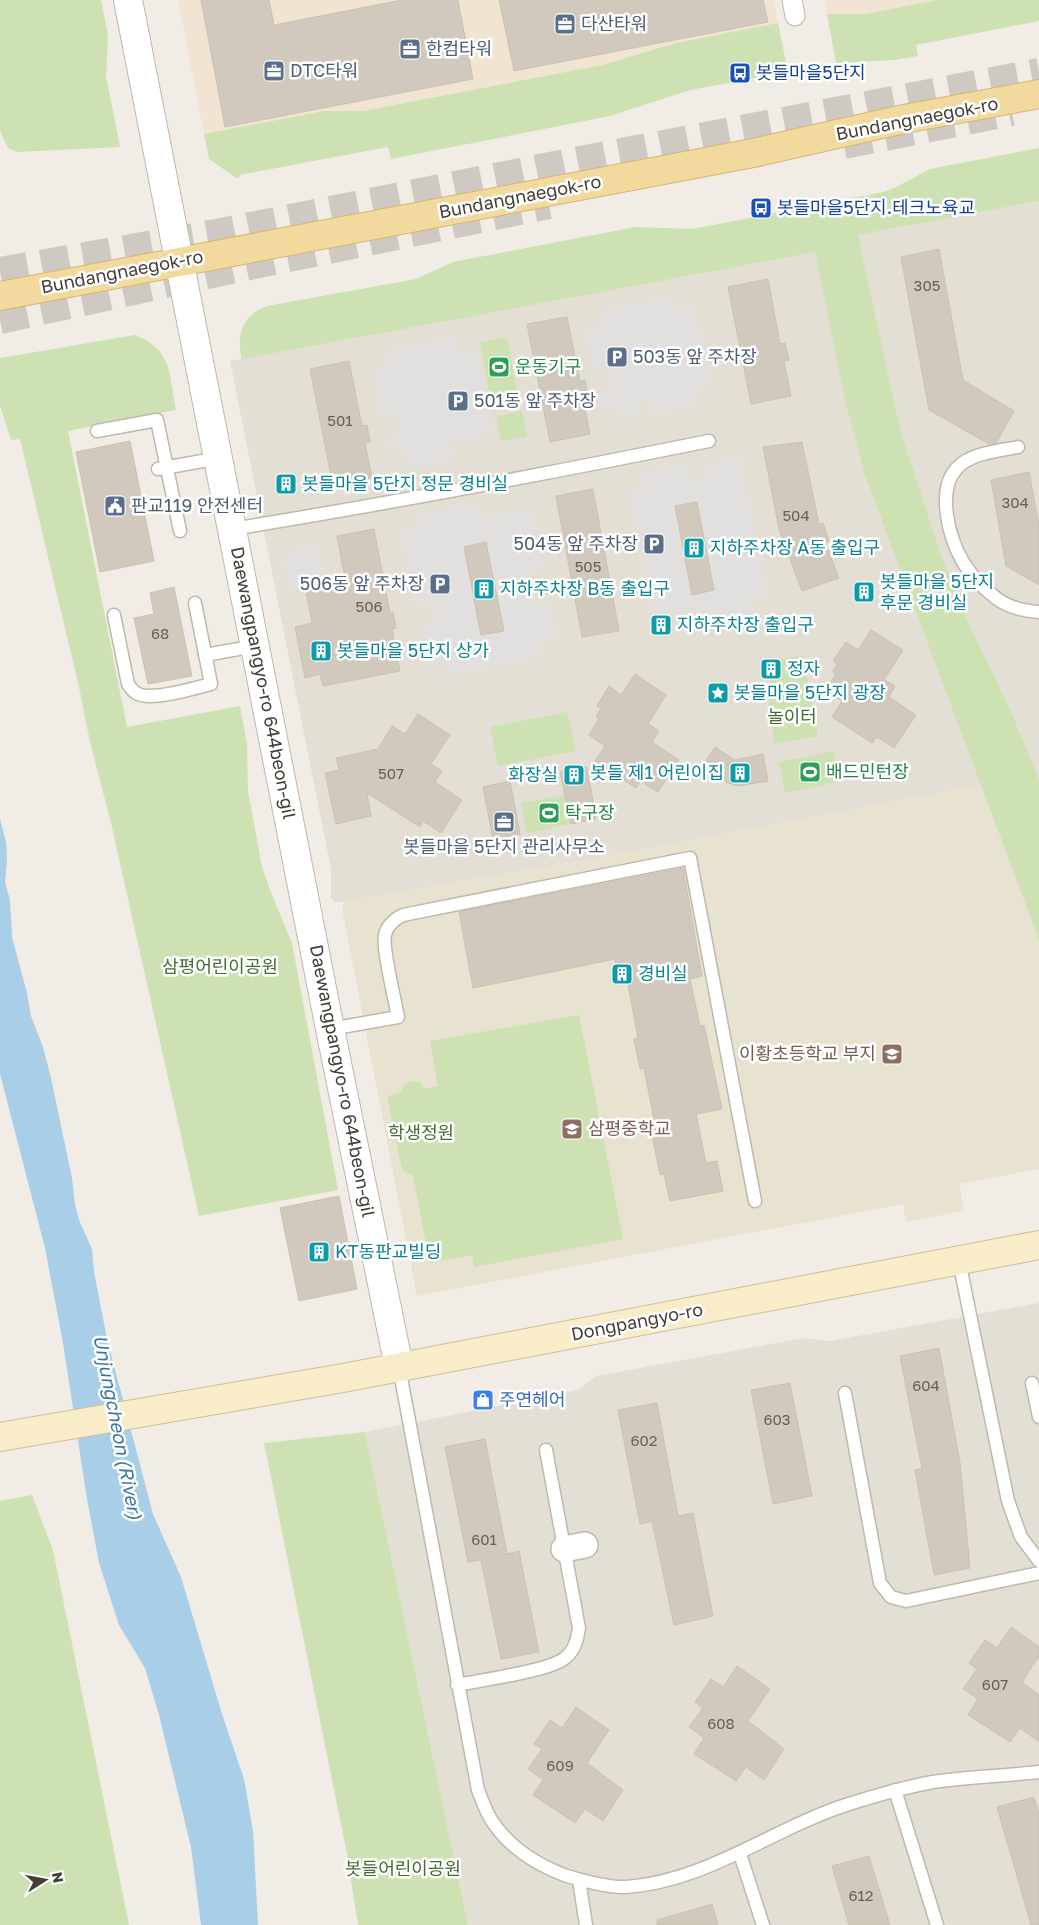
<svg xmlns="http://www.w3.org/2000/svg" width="1039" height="1925" font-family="'Golos Text','Noto Sans KR',sans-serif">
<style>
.residential{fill:#e4dfd5}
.commercial{fill:#f1e4d3}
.education{fill:#e8e2d1}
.green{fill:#cde1b3}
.parking{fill:#e2e0de}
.water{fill:#a9cee7}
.building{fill:#d1c9bd;stroke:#cbc1b1}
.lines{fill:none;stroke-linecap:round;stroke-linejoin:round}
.trunk-tunnel{stroke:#cecac3;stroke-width:28;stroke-dasharray:28 14;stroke-linecap:butt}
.service-casing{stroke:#beb8ad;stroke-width:15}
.pedestrian-casing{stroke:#beb8ad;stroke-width:21}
.minor-casing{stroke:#beb8ad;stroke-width:28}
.tertiary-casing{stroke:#beb8ad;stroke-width:30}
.secondary-casing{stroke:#ccbe9a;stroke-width:30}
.primary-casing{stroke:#d5b670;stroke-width:30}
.service{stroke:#fff;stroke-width:12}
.pedestrian{stroke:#fff;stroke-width:19}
.minor{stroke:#fff;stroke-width:25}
.tertiary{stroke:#fff;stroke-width:28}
.secondary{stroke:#f8ecc9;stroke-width:28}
.primary{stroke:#f2d99e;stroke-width:28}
.labels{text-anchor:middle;stroke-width:5;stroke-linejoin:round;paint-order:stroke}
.number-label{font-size:15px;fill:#666158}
.service-label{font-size:18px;fill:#4e5e75;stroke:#fff;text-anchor:start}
.transit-label{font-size:18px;fill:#164399;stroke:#fff;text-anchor:start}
.street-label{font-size:18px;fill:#433e36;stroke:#fff}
.leisure-label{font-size:18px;fill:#27864d;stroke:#fff;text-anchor:start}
.culture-label{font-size:18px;fill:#0d838f;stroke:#fff;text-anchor:start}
.park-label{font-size:18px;fill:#486d30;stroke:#fff}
.education-label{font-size:18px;fill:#785e54;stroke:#fff;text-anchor:end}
.shop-label{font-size:18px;fill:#366cbe;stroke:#fff;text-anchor:start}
.water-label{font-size:19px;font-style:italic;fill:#3c78a2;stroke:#fff}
</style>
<rect width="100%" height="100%" fill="#f1ede6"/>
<!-- residential -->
<g class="residential">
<path d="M1039 201V779L1010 709 968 622 941 554 900 429 858 235Z"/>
<path d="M815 251 845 400 863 470 982 785 593 859 344 902H335L331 898V869L230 361Z"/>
<path d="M1039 1303V1925H468L365 1432 578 1390 596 1376 803 1338 830 1341Z"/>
</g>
<!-- commercial -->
<g class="commercial">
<path d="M178 0H774L778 23 676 43 602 65 363 111H324L204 134Z"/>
<path d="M824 0H937L866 14H827Z"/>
</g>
<!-- education -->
<path class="education" d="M982 785 1039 940V1169L959 1184 964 1211 906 1222 903 1204 417 1296 342 908 345 902 593 859Z"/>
<!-- green -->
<g class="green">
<path d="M0 0H101L108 35 106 76 120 147 17 152 8 148 0 131Z"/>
<path d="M937 0H1039V21L916 45 918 56 894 60 836 63 827 14H866Z"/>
<path d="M778 23 788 72 690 90 610 116 391 159 388 147 240 175V177L236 178 209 159 204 134 324 111H363L602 65 676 43Z"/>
<path d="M1039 148V201L858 235 900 429 941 554 968 622 1010 709 1039 779V940L863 470 845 400 815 252 242 359C236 335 242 315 267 306L416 279 453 262 635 227 692 229 884 192 896 187 930 169Z"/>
<path d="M135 335C173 350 169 375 176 410L68 431 127 727 240 706 247 744 248 791 262 867 272 895 292 943 338 1190 199 1216 111 823 90 742 79 687 20 439 11 440 0 406V358Z"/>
<path d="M507 337 517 392 490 397 480 342Z"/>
<path d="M522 411 527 436 501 441 496 416Z"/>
<path d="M803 655 818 736 775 744 769 713 770 692 773 691 770 678 765 679 762 663Z"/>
<path d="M567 712 576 751 498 766 490 727Z"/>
<path d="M834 751 840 782 785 793 779 762Z"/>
<path d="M571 794 577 823 527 833 521 803Z"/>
<path d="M579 1015 623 1239 474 1267 472 1255 430 1263 413 1176 402 1170 387 1096 400 1093 404 1085 412 1081 421 1083 424 1089 438 1086 430 1041Z"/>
<path d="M365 1432 468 1925H358L347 1854 264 1443Z"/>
<path d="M32 1495 53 1550 129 1925H0V1501Z"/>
</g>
<!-- parking -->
<g class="parking">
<path d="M673 296 676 310 695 307 711 386 692 390 695 407 650 415 647 399 641 404 638 408 639 416 619 420 617 408 601 412 597 393 613 390 608 369 594 371 585 328 600 325 597 311Z"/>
<path d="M455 337 459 354 477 350 493 432 475 435 476 442 462 444 459 441 450 440 454 459 407 468 404 448 388 451 386 437 401 433 397 414 381 417 372 370 387 367 384 351Z"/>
<path d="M740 458 767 596 750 600 754 620 682 633 677 610 653 615 629 492 643 489 640 472 687 463 690 480 697 483 707 478 705 464Z"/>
<path d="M476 504 479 517 532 508 543 570 525 573 530 604 550 600 558 638 538 642 541 657 447 676 444 661 427 665 420 627 436 623 432 603 415 606 401 531 418 528 415 515Z"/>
<path d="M317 543 325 583 290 590 283 556 299 552 298 546Z"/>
</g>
<!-- water -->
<path class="water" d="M0 819 6 842 7 860 5 882 10 900 12 937 27 993 31 1016 43 1047 51 1078 72 1178 75 1204 79 1220 92 1249 94 1272 107 1339 153 1514 181 1577 222 1714 244 1779 253 1831 258 1925H201L191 1847 159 1715 145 1668 119 1625 99 1563 87 1499 63 1343 45 1248 0 1074Z"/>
<!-- building -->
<g class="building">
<path d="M201 0H269L274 25 402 0H458L473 79 225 127Z"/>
<path d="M499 0H763L768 22 514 71Z"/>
<path d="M939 249 963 380 1014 411 996 443 989 444 929 410 901 257Z"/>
<path d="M768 279 780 344 785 343 789 360 784 361 791 396 751 404 728 287Z"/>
<path d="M567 317 580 381 585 380 588 397 583 398 590 434 550 442 527 324Z"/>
<path d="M349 361 362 426 367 425 370 442 365 443 372 478 333 486 310 369Z"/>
<path d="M130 441 154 561 100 572 76 452Z"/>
<path d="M802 442 819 524 823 523 829 541 825 542 839 578 802 591 779 529 763 447Z"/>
<path d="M1029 472 1039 525V585L1006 566 991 480Z"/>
<path d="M593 489 619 631 582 637 556 496Z"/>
<path d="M697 502 714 590 692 595 675 506Z"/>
<path d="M374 529 390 613 393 612 396 628 392 629 400 671 323 686 320 674 305 678 295 627 312 623 306 592 346 584 337 536Z"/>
<path d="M486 542 504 631 481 635 464 547Z"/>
<path d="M174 587 192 676 148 684 134 618 154 614 150 593Z"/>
<path d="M871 630 903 650 884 680 895 686 889 697 916 715 894 748 877 737 872 743 832 717 842 701 825 691 836 674 833 672 837 664 833 661 846 642 858 650Z"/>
<path d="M635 674 666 695 648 724 659 731 652 742 679 760 658 792 640 781 636 788 595 761 605 746 589 735 599 719 596 716 601 708 597 706 609 686 621 695Z"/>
<path d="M418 714 450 735 431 764 442 771 435 782 462 800 441 833 423 821 420 827 367 793 371 816 336 824 325 773 339 770 336 758 378 749 392 726 405 734Z"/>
<path d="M715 747 735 760 763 754 768 781 738 786 726 782 703 765Z"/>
<path d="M587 767 596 819 571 824 560 772Z"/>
<path d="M510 781 520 834 493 839 483 787Z"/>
<path d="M683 868 702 976 690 979 700 1026 704 1025 722 1109 696 1114 706 1163 717 1161 723 1191 670 1201 664 1174 660 1175 649 1120H654L644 1068 640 1069 634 1039 638 1038 627 979 618 981 615 959 473 988 459 912Z"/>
<path d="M339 1196 357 1289 299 1301 280 1208Z"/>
<path d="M939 1348 960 1463 970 1568 934 1575 915 1470 922 1469 900 1356Z"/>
<path d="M790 1383 812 1496 773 1504 751 1390Z"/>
<path d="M657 1403 678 1516 693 1513 713 1616 674 1625 652 1521 640 1524 618 1410Z"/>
<path d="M485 1439 507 1554 519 1551 539 1652 501 1659 481 1560 468 1562 445 1447Z"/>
<path d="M1011 1627 1039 1647V1656L1022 1682 1039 1695V1742L1020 1728 1010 1742 968 1715 978 1699 963 1689 977 1669 969 1663 985 1640 997 1648Z"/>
<path d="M737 1666 770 1689 748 1721 784 1749 764 1780 746 1767 736 1781 694 1754 704 1738 689 1727 703 1708 695 1702 711 1679 723 1687Z"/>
<path d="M576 1707 609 1730 587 1763 623 1790 603 1821 585 1809 575 1823 533 1795 543 1780 528 1769 542 1749 534 1744 550 1720 562 1728Z"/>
<path d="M1034 1797 1039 1813V1925H1031L997 1807Z"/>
<path d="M869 1856 890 1925H849L832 1866Z"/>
<path d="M712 1904 718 1925H657V1920Z"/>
</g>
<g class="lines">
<!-- trunk-tunnel -->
<g class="trunk-tunnel">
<path d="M844 145 1012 112"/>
<path d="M0 271 216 233 580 160 1039 72"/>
<path d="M0 320 240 268 549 205"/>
</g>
<!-- service casing -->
<g class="service-casing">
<g id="service">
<path d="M97 431 157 420 180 531"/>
<path d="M1018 447C999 451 970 453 957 468 936 490 949 538 963 562 971 575 983 588 996 598 1009 608 1023 611 1039 612"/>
<path d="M158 469 219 458"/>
<path d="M232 529C392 503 550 473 709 441"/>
<path d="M114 615 128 684C130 687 133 691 136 693 150 702 195 688 211 684L195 603"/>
<path d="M205 655 256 646"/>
<path d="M330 1029 398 1017C395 1000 382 948 385 935 387 925 395 919 403 915L690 858 755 1201"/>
<path d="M959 1261 1008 1501 1021 1537 1039 1561"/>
<path d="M399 1367 478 1790C482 1800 486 1812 492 1821 509 1847 535 1864 564 1875 579 1880 610 1888 626 1887 708 1881 773 1828 849 1804 877 1795 905 1787 933 1782 968 1777 1004 1776 1039 1772"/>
<path d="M1032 1383 1039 1417"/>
<path d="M845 1393 880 1583 891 1597 906 1601 1039 1573"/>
<path d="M457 1685C480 1680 550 1671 565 1658 575 1650 577 1640 579 1628L546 1450"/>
<path d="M895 1790 937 1925"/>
<path d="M740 1854 763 1925"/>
<path d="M579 1880 586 1925"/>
</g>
</g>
<!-- pedestrian casing -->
<g class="pedestrian-casing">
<path id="pedestrian" d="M792 0 795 16"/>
</g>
<!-- minor casing -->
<g class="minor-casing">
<path id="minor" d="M564 1549 585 1545"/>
</g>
<!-- tertiary casing -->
<g class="tertiary-casing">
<path id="tertiary" d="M128 0 330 1029 399 1367"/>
</g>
<!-- secondary casing -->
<g class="secondary-casing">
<path id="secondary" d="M0 1437 343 1378 1039 1245"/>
</g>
<!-- primary casing -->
<g class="primary-casing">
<path id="primary" d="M0 296 753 153 904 119 1039 94"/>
</g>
<!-- service -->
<use href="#service" class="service"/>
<!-- pedestrian -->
<use href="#pedestrian" class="pedestrian"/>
<!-- minor -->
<use href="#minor" class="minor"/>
<!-- tertiary -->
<use href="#tertiary" class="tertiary"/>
<!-- secondary -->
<use href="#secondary" class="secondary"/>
<!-- primary -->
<use href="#primary" class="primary"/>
</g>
<!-- icons -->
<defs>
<g id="office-square" transform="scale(1.125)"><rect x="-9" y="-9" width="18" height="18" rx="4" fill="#5c6f8a" stroke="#fff"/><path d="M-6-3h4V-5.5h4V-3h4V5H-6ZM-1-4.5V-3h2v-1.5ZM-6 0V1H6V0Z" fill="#fff"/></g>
<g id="bus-square" transform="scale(1.125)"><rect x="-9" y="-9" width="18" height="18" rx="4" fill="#1a4fb4" stroke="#fff"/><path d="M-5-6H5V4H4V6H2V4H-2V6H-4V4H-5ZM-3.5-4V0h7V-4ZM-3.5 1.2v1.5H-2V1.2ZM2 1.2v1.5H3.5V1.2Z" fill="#fff"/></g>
<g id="parking-square" transform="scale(1.125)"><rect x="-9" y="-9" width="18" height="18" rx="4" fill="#5c6f8a" stroke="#fff"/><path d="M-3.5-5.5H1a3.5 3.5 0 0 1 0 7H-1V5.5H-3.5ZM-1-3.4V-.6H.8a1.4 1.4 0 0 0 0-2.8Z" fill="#fff"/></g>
<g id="stadium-square" transform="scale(1.125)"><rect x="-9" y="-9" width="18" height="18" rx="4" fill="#2e9e5b" stroke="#fff"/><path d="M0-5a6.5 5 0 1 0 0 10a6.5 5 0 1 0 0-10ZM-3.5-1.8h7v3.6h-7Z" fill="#fff"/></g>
<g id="building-square" transform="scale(1.125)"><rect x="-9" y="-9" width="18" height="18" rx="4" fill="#0f9aa8" stroke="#fff"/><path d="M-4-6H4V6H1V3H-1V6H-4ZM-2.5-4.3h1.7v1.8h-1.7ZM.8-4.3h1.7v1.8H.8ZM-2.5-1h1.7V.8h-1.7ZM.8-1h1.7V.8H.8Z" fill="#fff"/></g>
<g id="civic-square" transform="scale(1.125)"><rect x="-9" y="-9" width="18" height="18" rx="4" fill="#5c6f8a" stroke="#fff"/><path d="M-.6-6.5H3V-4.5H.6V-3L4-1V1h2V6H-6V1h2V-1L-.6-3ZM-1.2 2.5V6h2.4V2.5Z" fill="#fff"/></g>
<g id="sight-square" transform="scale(1.125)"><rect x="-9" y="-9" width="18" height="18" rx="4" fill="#0f9aa8" stroke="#fff"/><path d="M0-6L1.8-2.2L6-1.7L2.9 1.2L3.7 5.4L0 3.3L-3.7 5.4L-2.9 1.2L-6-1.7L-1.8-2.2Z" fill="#fff"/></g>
<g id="school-square" transform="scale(1.125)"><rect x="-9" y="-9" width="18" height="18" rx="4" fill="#8d6e63" stroke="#fff"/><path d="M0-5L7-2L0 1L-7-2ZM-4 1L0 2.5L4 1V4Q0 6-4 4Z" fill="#fff"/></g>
<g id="shop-square" transform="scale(1.125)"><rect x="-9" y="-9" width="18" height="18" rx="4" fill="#3f7fe0" stroke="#fff"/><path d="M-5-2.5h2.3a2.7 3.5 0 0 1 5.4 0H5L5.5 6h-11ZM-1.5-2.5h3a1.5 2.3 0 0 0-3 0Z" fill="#fff"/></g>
</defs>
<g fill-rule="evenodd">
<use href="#office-square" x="565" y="24"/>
<use href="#office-square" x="410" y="49"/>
<use href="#office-square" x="274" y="71"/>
<use href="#bus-square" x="740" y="73"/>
<use href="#bus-square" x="761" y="208"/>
<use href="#parking-square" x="617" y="357"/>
<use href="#stadium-square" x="499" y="367"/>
<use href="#parking-square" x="458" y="401"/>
<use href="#building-square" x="286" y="484"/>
<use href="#civic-square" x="115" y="506"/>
<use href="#parking-square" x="654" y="544"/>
<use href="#building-square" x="694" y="548"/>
<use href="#parking-square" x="440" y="584"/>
<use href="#building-square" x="484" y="589"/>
<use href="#building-square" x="864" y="592"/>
<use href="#building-square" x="661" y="625"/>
<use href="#building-square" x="321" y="651"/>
<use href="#building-square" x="771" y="669"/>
<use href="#sight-square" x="718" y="693"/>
<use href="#stadium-square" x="810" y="772"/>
<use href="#building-square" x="740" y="773"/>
<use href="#building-square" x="574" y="775"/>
<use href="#stadium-square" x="549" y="813"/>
<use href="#office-square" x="504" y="822"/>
<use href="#building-square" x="622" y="974"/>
<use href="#school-square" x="892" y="1054"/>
<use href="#school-square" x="572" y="1129"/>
<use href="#building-square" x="319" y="1252"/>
<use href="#shop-square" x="483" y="1400"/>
</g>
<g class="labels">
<!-- number labels -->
<g class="number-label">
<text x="927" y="291">305</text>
<text x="340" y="426">501</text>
<text x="1015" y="508">304</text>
<text x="796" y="521">504</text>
<text x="588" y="572">505</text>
<text x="369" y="612">506</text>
<text x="160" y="639">68</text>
<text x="391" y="779">507</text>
<text x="926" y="1391">604</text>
<text x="777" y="1425">603</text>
<text x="644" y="1446">602</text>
<text x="484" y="1545">601</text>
<text x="995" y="1690">607</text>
<text x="721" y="1729">608</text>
<text x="560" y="1771">609</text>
<text x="861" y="1901">612</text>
</g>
<!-- service labels -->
<g class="service-label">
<text x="581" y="30">다산타워</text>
<text x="426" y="55">한컴타워</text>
<text x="290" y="77">DTC타워</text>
<text x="633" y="363">503동 앞 주차장</text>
<text x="474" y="407">501동 앞 주차장</text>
<text x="131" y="512">판교119 안전센터</text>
<text x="638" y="550" text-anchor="end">504동 앞 주차장</text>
<text x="424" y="590" text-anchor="end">506동 앞 주차장</text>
<text x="504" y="853" text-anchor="middle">봇들마을 5단지 관리사무소</text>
</g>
<!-- transit labels -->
<g class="transit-label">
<text x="756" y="79">봇들마을5단지</text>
<text x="777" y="214">봇들마을5단지.테크노육교</text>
</g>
<!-- street labels -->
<g class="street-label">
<text transform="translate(917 119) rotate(-11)" y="6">Bundangnaegok-ro</text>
<text transform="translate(520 197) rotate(-11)" y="6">Bundangnaegok-ro</text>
<text transform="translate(122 272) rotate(-11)" y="6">Bundangnaegok-ro</text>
<text transform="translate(263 683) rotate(79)" y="6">Daewangpangyo-ro 644beon-gil</text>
<text transform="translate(342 1081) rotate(79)" y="6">Daewangpangyo-ro 644beon-gil</text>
<text transform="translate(637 1322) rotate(-11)" y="6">Dongpangyo-ro</text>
</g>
<!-- leisure labels -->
<g class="leisure-label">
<text x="515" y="373">운동기구</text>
<text x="826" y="778">배드민턴장</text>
<text x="565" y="819">탁구장</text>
</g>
<!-- culture labels -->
<g class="culture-label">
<text x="302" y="490">봇들마을 5단지 정문 경비실</text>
<text x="710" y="554">지하주차장 A동 출입구</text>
<text x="880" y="588">봇들마을 5단지<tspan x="880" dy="21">후문 경비실</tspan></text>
<text x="500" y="595">지하주차장 B동 출입구</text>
<text x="677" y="631">지하주차장 출입구</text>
<text x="337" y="657">봇들마을 5단지 상가</text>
<text x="787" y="675">정자</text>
<text x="734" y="699">봇들마을 5단지 광장</text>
<text x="724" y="779" text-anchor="end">봇들 제1 어린이집</text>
<text x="558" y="781" text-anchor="end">화장실</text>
<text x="638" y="980">경비실</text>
<text x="335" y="1258">KT동판교빌딩</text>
</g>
<!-- park labels -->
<g class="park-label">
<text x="792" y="723">놀이터</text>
<text x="220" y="973">삼평어린이공원</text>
<text x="421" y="1139">학생정원</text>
<text x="403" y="1875">봇들어린이공원</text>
</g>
<!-- education labels -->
<g class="education-label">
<text x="876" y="1060">이황초등학교 부지</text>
<text x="588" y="1135" text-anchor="start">삼평중학교</text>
</g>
<!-- shop labels -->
<g class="shop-label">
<text x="499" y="1406">주연헤어</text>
</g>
<!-- water labels -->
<g class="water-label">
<text transform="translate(118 1427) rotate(79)" y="7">Unjungcheon (River)</text>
</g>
</g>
<!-- north arrow -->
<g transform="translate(45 1880) rotate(79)" stroke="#ffffff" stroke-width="4" paint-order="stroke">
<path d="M0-4L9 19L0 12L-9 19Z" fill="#433e36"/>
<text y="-8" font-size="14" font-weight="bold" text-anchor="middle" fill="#433e36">N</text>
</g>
</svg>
